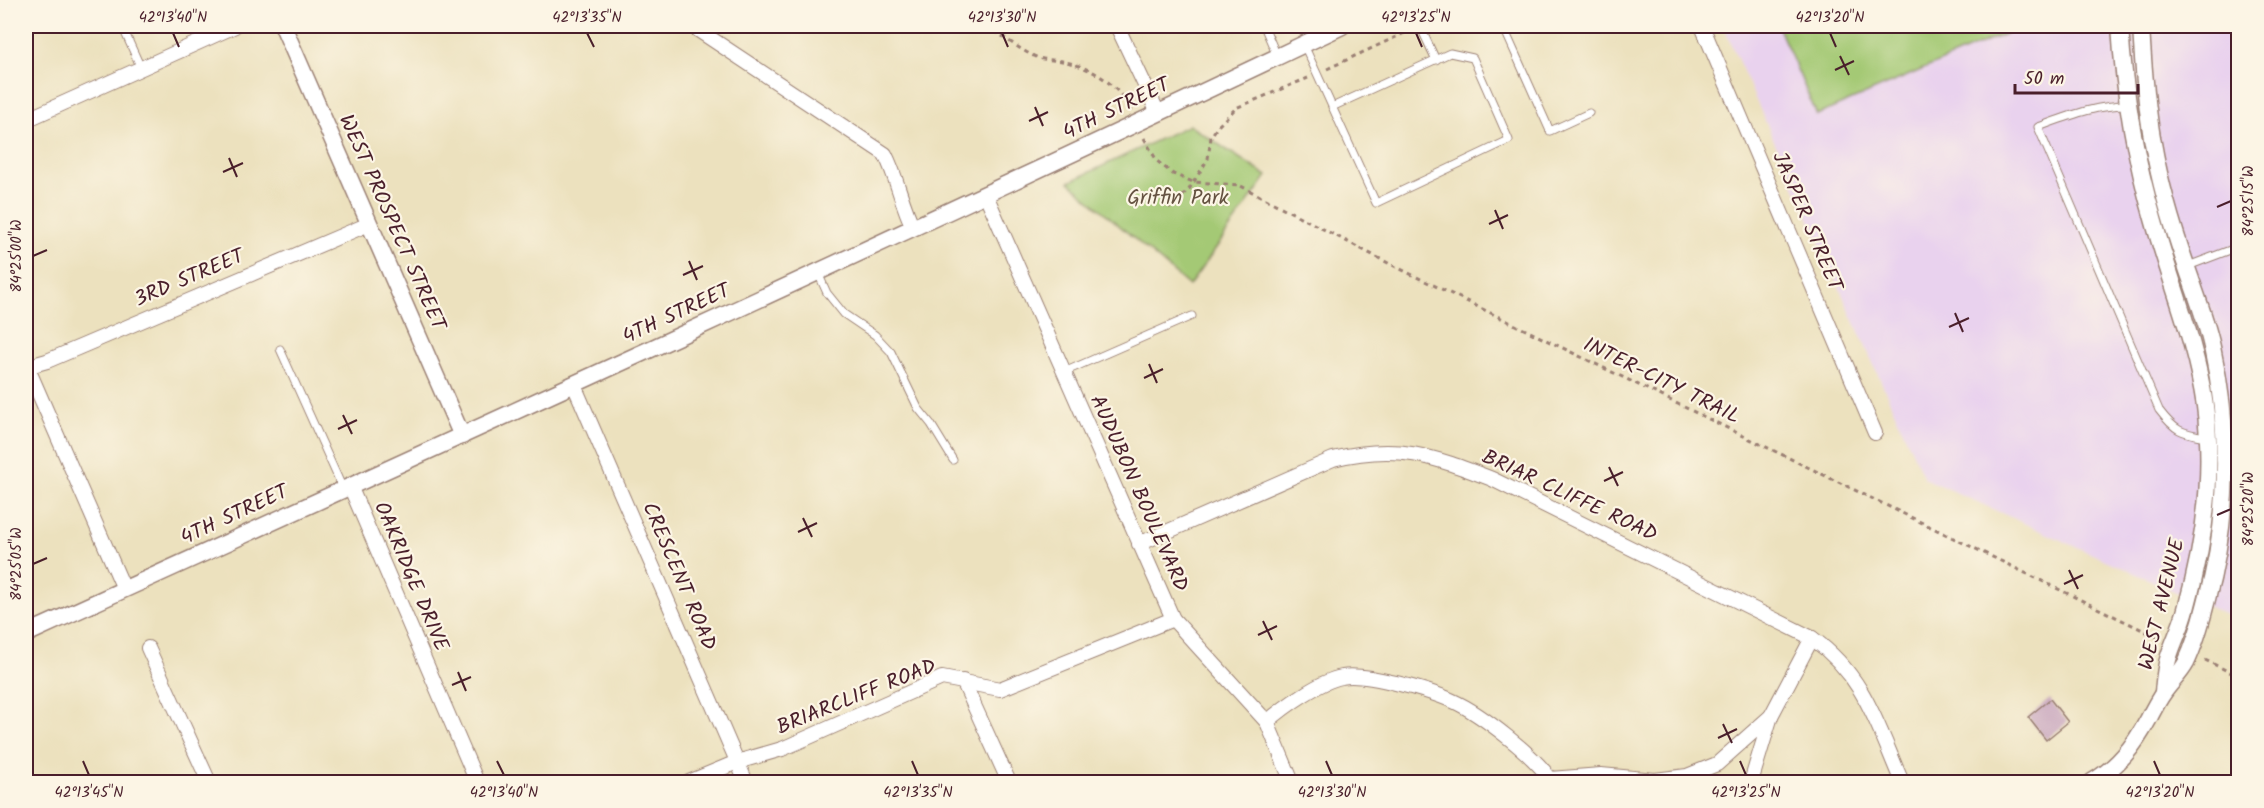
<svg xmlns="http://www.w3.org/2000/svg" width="2264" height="808" font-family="Kalam,sans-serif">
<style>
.built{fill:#e9d2ee}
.green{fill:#a4c974;stroke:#777450;stroke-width:1.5}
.building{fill:#be96b6}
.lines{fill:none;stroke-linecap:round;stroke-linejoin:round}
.service-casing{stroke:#9b8074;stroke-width:9}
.minor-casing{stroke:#9b8074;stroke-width:16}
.tertiary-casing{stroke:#9b8074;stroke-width:19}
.path{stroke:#9b8074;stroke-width:3;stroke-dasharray:4.5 4.5;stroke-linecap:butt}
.service{stroke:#fff;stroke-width:7}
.minor{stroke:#fff;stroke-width:14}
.tertiary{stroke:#fff;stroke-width:16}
.ticks{fill:none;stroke:#4a1f2b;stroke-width:2}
.labels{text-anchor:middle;stroke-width:4.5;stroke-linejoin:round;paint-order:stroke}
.street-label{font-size:21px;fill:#4a1f2b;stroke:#fcf5e5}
.park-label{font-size:21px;fill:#655241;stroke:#fcf5e5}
.neatline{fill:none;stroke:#4a1f2b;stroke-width:2}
.ticks-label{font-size:15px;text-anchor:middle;fill:#4a1f2b}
</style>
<rect width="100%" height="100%" fill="#fcf5e5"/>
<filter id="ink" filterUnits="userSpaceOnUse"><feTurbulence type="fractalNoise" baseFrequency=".0167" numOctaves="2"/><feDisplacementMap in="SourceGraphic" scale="12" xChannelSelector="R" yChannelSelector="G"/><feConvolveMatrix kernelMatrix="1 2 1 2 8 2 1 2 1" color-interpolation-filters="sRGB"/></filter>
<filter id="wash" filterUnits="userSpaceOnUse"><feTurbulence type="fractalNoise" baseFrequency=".008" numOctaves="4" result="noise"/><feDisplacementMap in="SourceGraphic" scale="24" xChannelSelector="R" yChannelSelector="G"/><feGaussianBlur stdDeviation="1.35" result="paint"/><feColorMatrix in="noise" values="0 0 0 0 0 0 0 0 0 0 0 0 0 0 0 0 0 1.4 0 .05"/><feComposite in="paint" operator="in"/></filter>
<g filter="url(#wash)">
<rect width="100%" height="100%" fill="#ece1be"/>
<!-- built -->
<path class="built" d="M1723 26H2238V620L1924 478Z"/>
<!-- green -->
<g class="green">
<path d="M1778 26H2023L1817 115Z"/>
<path d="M1189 125 1267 176 1189 286 1069 182Z"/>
</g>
<g id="blocks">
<!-- building -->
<path class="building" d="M2050 699 2068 722 2046 740 2028 717Z"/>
</g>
</g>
<g filter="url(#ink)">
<use href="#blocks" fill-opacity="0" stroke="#9b8074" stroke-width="1.5"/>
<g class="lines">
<!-- service casing -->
<g class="service-casing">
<g id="service">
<path d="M122 26 141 68"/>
<path d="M1264 26 1277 56"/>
<path d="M1420 26 1436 60"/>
<path d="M1503 26 1550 131 1589 113"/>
<path d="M1304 45 1376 203 1509 140 1473 58 1450 53 1332 107"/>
<path d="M2128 105C2096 105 2069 116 2038 127L2159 410C2175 431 2181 433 2206 437"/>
<path d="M2188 266 2238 247"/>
<path d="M818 273 827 293 844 314 875 335 891 352 918 408 931 424 953 460"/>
<path d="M280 349 343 489"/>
<path d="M1064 372 1192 316"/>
</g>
</g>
<!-- minor casing -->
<g class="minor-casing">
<g id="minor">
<path d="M692 26 885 154C897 177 901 203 913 227"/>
<path d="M1117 26 1158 113"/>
<path d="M1702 26 1875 433"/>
<path d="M26 120 235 26"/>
<path d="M986 195 1173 619 1267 722 1292 782"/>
<path d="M26 364 124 589"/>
<path d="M26 367 47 361 369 224"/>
<path d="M574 385 746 782"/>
<path d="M350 486 477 782"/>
<path d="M1139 544 1333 459C1398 443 1432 456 1492 479L1812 638C1865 676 1877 725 1902 782"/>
<path d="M148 648 209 782"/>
<path d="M963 681 1009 782"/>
<path d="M1267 722C1284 707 1320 681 1342 677 1364 672 1431 691 1453 701 1480 713 1537 757 1552 782"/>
<path d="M2109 771 2118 782"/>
<path d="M1550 779 1601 775 1655 780 1687 776 1717 764 1771 716"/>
<path d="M689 782 737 762 782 749 942 678 1000 689 1173 619"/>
<path d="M1751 782 1771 716 1812 638"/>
</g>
</g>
<!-- tertiary casing -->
<g class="tertiary-casing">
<g id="tertiary">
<path d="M283 26 462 436"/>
<path d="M2120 26C2124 93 2135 158 2154 222 2171 284 2196 342 2205 406 2214 473 2204 545 2186 609 2182 625 2174 640 2169 656 2165 668 2164 680 2163 692"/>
<path d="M26 634C466 434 906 234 1342 26"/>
<path d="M2092 782C2118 767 2134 746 2148 720 2153 710 2158 700 2164 692 2171 682 2180 674 2186 663 2195 644 2201 623 2206 603 2229 520 2231 432 2212 347 2206 319 2195 292 2186 265 2172 225 2160 184 2153 143 2146 105 2143 64 2141 26"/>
</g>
</g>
<!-- path -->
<g class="path">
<path d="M987 26C1002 35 1018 49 1034 56 1044 61 1055 59 1066 62 1095 69 1117 84 1131 111"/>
<path d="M1327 69 1411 30"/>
<path d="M1144 138 1157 161 1173 174 1193 182 1239 185 1390 264 2159 638"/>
<path d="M1169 208 1188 191 1208 159 1211 137 1217 127 1236 108 1308 78"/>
<path d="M2205 660 2238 676"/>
</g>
<!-- service -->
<use href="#service" class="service"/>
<!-- minor -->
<use href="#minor" class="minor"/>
<!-- tertiary -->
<use href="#tertiary" class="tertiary"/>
</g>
</g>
<!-- ticks -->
<path class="ticks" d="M173 33 179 47M587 33 594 47M1002 33 1008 47M1416 33 1422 47M1830 33 1836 47M1840 56 1849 75M1835 70 1854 61M1035 107 1043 126M1029 121 1048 112M229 158 237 177M223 172 243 163M2217 207 2231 201M1495 210 1503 229M1489 224 1508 215M33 256 47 250M689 261 697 280M683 275 703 266M1955 313 1963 332M1949 327 1969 318M1149 364 1157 383M1144 378 1163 369M343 415 352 434M338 429 357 420M1609 467 1618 486M1604 481 1623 472M2217 515 2231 509M803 518 812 537M798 532 817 523M33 564 47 558M2069 570 2078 589M2064 584 2083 575M1263 621 1272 640M1258 635 1277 626M458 672 466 691M452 685 471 677M1723 724 1732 743M1718 738 1737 729M83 761 89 775M497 761 504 775M912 761 918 775M1326 761 1332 775M1740 761 1746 775M2154 761 2160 775"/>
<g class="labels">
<!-- street labels -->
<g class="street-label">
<text transform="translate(1116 108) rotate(-26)" y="7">4TH STREET</text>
<text transform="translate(1808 221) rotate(67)" y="7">JASPER STREET</text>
<text transform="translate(393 222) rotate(66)" y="7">WEST PROSPECT STREET</text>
<text transform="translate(189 277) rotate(-23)" y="7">3RD STREET</text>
<text transform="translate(676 313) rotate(-25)" y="7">4TH STREET</text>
<text transform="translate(1662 380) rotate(26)" y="7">INTER-CITY TRAIL</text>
<text transform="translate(1140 493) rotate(66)" y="7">AUDUBON BOULEVARD</text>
<text transform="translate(1570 495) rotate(25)" y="7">BRIAR CLIFFE ROAD</text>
<text transform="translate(234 514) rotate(-25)" y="7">4TH STREET</text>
<text transform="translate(412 576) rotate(67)" y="7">OAKRIDGE DRIVE</text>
<text transform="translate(680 576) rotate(67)" y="7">CRESCENT ROAD</text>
<text transform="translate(2161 604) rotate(-76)" y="7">WEST AVENUE</text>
<text transform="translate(856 696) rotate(-22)" y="7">BRIARCLIFF ROAD</text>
</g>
<!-- park labels -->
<g class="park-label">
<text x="1178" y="204">Griffin Park</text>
</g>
</g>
<!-- margin -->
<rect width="2264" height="808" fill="none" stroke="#fcf5e5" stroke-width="66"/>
<!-- scale -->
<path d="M2015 84v9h123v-9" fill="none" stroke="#4a1f2b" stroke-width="3"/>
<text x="2024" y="84" font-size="18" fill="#4a1f2b" stroke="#fcf5e5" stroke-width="4.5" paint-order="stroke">50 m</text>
<rect x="33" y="33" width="2198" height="742" class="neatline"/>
<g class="ticks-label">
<text x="173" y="22">42°13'40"N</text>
<text x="587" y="22">42°13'35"N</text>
<text x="1002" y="22">42°13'30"N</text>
<text x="1416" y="22">42°13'25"N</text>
<text x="1830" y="22">42°13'20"N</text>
<text transform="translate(2248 201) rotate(-90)" y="5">84°25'15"W</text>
<text transform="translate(16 256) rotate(-90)" y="5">84°25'00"W</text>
<text transform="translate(2248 509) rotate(-90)" y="5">84°25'20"W</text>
<text transform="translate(16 564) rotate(-90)" y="5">84°25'05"W</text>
<text x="89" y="797">42°13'45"N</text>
<text x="504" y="797">42°13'40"N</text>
<text x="918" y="797">42°13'35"N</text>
<text x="1332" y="797">42°13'30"N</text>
<text x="1746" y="797">42°13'25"N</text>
<text x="2160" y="797">42°13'20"N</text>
</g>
</svg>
